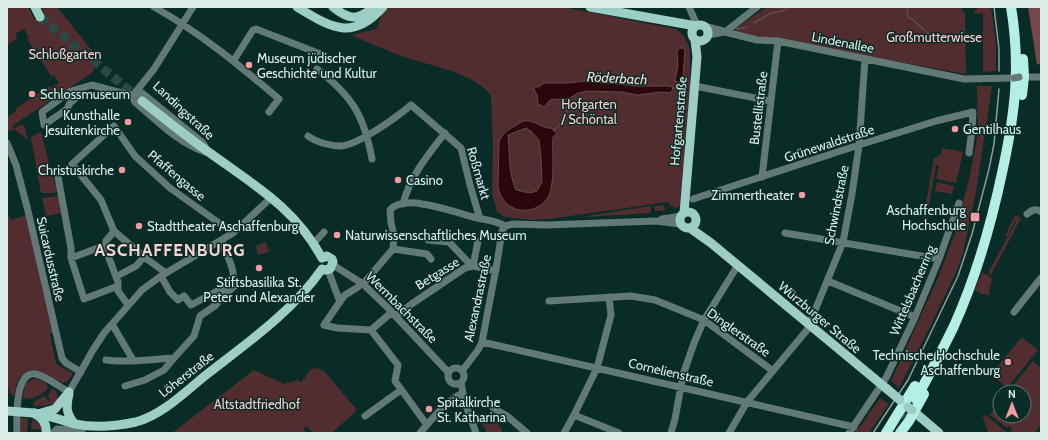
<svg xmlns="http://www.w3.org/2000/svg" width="1048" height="440" font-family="Cabin,sans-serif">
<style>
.green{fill:#512d2f}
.forest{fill:#75484b}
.water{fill:#2c060c;stroke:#604b4e;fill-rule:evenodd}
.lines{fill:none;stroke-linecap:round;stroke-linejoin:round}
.stream{stroke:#604b4e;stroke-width:1.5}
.major-tunnel{stroke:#294944;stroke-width:9;stroke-dasharray:9 4.5;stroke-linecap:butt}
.highway-tunnel{stroke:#294944;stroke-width:10;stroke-dasharray:10 5;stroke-linecap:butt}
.minor{stroke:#627975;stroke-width:7}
.major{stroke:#9ccec5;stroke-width:9}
.highway{stroke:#b3efe4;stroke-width:10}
.rail{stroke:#869f9b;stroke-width:1.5}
.minor-bridge{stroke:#627975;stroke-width:7}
.major-bridge{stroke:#9ccec5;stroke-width:9}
.poi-dot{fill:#f49aa0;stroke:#0a2c27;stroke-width:1.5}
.labels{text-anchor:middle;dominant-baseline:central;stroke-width:3;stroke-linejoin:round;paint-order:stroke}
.park-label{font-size:13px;fill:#fccbcd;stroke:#0a2c27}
.street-label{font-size:13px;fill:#dbede9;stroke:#0a2c27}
.poi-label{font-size:13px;fill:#dbede9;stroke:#0a2c27;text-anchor:start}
.water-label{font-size:14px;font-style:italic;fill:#f8d7d8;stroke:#0a2c27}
.district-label{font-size:17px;font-weight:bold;letter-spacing:1px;fill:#f6d3d4;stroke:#0a2c27}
</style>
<rect width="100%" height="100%" fill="#0a2c27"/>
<path class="green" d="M7,7h21l7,13 9,-7 -3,-6h16l41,51 -5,14 -81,54 2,3 5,-4h5l4,15 -14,-11 -7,3v-15l9,-6 -1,-2 34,-23 2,2 8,-5 -5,-8 -3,1 -24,-37 2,-1 -5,-9 -9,5 2,5 -10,6z
M389,7h174l113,22 8,7 6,13v37l-10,118 -2,4 -6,-1 -4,-5 -119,17 -19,1 -25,-3 -8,-5 -5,-19 1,-48 -2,-49c-16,-23 -60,-30 -86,-39 -18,-6 -36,-14 -54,-22l25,-6 6,-14z
M767,7h193l5,7 1,60 -229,-41 -2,-3 1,-2z
M978,7h13l5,37v27l-13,1v-59l-10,1z
M977,86h15l-16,106 -13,61 -7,19 -26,55 -31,61 -8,-7 47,-103 18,-47 13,-52 9,-45z
M41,132l14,53 2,1 1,5 -4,2h-13l-10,-56z
M942,148l21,4 -7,31 -20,-4 3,-13 -3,-1 -10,56h-3l11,-63h3l1,-3 3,1z
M937,182l17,4 -2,8 -17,-3z
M59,196l3,17 -16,3 -4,-18z
M664,205l1,5 -1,1h-9l-1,-5z
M651,206v5l-1,2 -64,4v-1z
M7,212l4,8 16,-5 27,118 -4,1 6,30 17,9 -5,8 -4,2c-13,-4 -28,-21 -41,-9 -7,5 -7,13 -8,21l-3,1 -1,-3h-2l1,-3 -3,-4z
M1015,215l6,3 -30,57 -3,-2 28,-51 -1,-1 -8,16 -2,-1z
M266,242l3,10 -11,3 -2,-9z
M982,272l10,6 -3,17 -7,-1 -7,-4z
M1022,337l16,13 -31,38 -16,-14z
M1033,361l8,7v57l-7,8h-22l-1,-1 1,-3 -3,-3 -2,2 -17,-13 10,-13v14h24v-24h-16z
M316,368l8,3 33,39 -25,23h-19l-6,-7 -4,3 4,4h-135l82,-63 30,14 14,-4 3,3 10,-14z
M33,379h5l8,4 2,5c-6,8 -16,11 -25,11l2,-15z
M53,388c15,17 -8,18 -19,18v-4l10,-6 7,7 -3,-8z
M880,398l9,6 -20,29h-15l8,-9z
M984,415l3,1 21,17h-20l-5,-16z
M21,418h7l-1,15h-6z
M32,419l9,6v5l-10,-1z
M486,419l3,6 8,-4 6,12h-16l-6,-12z"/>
<path class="forest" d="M1028,7h13v56l-4,2z"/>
<path class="water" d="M679,48h4l2,2 -2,27 -2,5 -3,1 -3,-3 3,-14 -1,-15z
M585,81l51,5h34l3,2 -2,5 -10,-1 -23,3 -17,-3 -33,-1 -10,2 -8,5 -7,2 -5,-1 -8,1 -6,7 -6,-3 -1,-9 -3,-6 1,-2h4l5,-4h24z
M523,121c13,-2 17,8 28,7l6,6 -4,3c-1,18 2,38 -3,56 -1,4 -6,9 -9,12 -18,12 -39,3 -43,-18l1,-45c3,-11 15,-15 24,-21zM526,128l6,4 7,8 2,17 1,25 -5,9 -7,2 -14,-3c-8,-18 -6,-36 -8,-55z"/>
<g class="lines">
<path class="stream" d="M908,7l-1,4 1,6 4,2 27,24
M754,23l17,-10 12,-2 6,-4
M736,29l12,-2
M673,88l3,-1 2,-5
M554,130l12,-11 1,-10 -4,-9"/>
<path class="major-tunnel" d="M40,17l100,82"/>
<path class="highway-tunnel" d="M903,419l13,-20"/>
<path class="minor" d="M154,7c45,25 85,58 125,92l-10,13
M193,7l-39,62 -20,25 -1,4 2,4c21,18 43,41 70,50
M689,7l8,18
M704,26l19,5
M725,32l32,-25
M708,35l17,-3 32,8 21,1 186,38 50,-1
M234,60l19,-30 3,-1 67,26
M317,69c35,27 47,46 55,90
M1019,77h22
M695,86l75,15
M80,89l-2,7 -8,7 -3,6 -23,16 -2,-13 29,-21 21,-6 37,10 9,-1
M142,93l60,49 3,4
M308,136c8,6 22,10 33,10 17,-1 56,-29 70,-41l50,43 9,37 10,34
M7,143l9,22 12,46 34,147 4,5 15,9
M58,177l13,71v10l13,41 34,-13
M762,177l16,-136
M693,199l166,-54 77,-24 37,-9 -1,17 -3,24
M403,204c7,-28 25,-49 42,-71
M1027,214c5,-4 9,-6 14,-2
M662,219l19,-3
M505,226l8,-2 33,1 110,-4 24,3
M114,231l-8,10 1,12 11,29v9l10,14
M785,233l154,26
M222,240c2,14 13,25 11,40
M428,240l21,2 20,21 4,3 23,5
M314,243l10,-11
M393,249l34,5 4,5
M71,258l35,-13
M333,265l30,19 24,23 61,65
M473,266l5,-25
M328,270l12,32
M166,273l-22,-16 -30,-26 -13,-31 -29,-36 42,-38 21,30 35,32 63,45
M121,274l15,-8 8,-9
M161,276l9,16 8,8 6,-4 7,9 30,-16 12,-9
M828,281l87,36
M363,284l30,-35 1,-14 -3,-12 -1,-13c6,-8 23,-8 32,-6 17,2 35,9 51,13 11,3 22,3 32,9
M358,287l-13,8 -4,5 -17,25 13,3 34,2 21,-18
M549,301l82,-5 24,4 49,20 69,51
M1014,312l27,-34
M396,316l17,-13 52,-35 8,-2
M112,324l21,36
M371,330l27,35 -3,16 32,44
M482,342l372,85
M106,360c22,3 46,-1 68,-2l20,-22 6,-20 16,-11 6,-8 16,-14 -2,-3h-3
M448 376a8 8 0 1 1 16 0a8 8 0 1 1-16 0Z
M462,371l16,-21 4,-8 15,-79 5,-32 3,-5
M461,383l4,20 11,30
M125,386l20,-6 19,-10 10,-12
M493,408l14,8 20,17
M574,415l45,18
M365,416l36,-26
M17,433c0,-13 -3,-63 19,-59 12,3 23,13 33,18l24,-42 11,-17 38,-43 19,-14 72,-43 39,-36
M53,433l4,-4 17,1 8,2v1
M420,433c9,-11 30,-35 43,-40
M564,433l10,-18 23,-47 14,-53 -2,-18
M671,433l4,-14 8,-44 11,-32 10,-23 34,-55
M729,433l18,-31 60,-72 36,-88 9,-48 7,-49 6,-86
M849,433l37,-55 29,-61 24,-58 20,-56"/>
<path class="major" d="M35,7l5,10
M297,7c33,20 55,35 86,0
M333,7c16,13 25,14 41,0
M590,7l106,19
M692 33a8 8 0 1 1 16 0a8 8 0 1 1-16 0Z
M142,101c23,18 45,36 68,52 44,32 85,55 112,105
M680 220a8 8 0 1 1 16 0a8 8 0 1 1-16 0Z
M684,213l13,-156 -2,-17
M690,228l21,15 176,146
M322,258l5,-2 5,3 1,3 -3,7 -5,1 -3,-1
M69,394c-3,12 -3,21 6,30
M912,410l27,23
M34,413c14,2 27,7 41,11 19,4 42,2 61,-2 26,-7 49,-30 70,-47 41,-32 86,-63 116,-106
M41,413l14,-4 14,-17
M35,414c8,4 12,10 11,19"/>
<path class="highway" d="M1022,95l2,-18 -1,-18
M916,399c13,-24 26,-48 38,-73 22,-49 37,-101 48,-153 13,-59 19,-106 9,-166
M886,433l29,-47
M900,433l9,-12 15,-27"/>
<path class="rail" d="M994,7l5,42v22
M873,433l35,-53 50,-104 14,-42 17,-65 5,-25 5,-55"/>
<path class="minor-bridge" d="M1014,78l5,-1"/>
<path class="major-bridge" d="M887,389l13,11
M908,407l4,3
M7,411l27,2"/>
</g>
<g class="poi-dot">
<circle cx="249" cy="65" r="4"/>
<circle cx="32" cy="94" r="4"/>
<circle cx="128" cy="122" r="4"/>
<circle cx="955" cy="129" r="4"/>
<circle cx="122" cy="170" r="4"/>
<circle cx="398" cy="180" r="4"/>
<circle cx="802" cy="195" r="4"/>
<rect x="970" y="212" width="10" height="10" rx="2"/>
<circle cx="139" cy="226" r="4"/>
<circle cx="337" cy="235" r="4"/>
<circle cx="259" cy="268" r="4"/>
<circle cx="1008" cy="362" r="4"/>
<circle cx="429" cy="409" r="4"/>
</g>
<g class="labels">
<g class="park-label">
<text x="934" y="37">Großmutterwiese</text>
<text x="65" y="54">Schloßgarten</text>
<text x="589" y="104">Hofgarten<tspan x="589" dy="15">/ Schöntal</tspan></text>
<text x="257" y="404">Altstadtfriedhof</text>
</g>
<g class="street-label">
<text transform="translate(843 42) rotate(11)">Lindenallee</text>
<text transform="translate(758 108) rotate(-83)">Bustellistraße</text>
<text transform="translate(184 110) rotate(43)">Landingstraße</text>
<text transform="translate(678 121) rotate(-85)">Hofgartenstraße</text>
<text transform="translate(829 143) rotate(-18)">Grünewaldstraße</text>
<text transform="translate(479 173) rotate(74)">Roßmarkt</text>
<text transform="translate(177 175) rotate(40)">Pfaffengasse</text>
<text transform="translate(836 205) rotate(-79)">Schwindstraße</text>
<text transform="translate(51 259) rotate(77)">Suicardusstraße</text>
<text transform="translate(437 273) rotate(-32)">Betgasse</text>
<text transform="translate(912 290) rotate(-67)">Wittelsbacherring</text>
<text transform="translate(477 298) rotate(-78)">Alexandrastraße</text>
<text transform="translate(402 307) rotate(45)">Wermbachstraße</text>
<text transform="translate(820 317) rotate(40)">Würzburger Straße</text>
<text transform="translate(739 332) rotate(35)">Dinglerstraße</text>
<text transform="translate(671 372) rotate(13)">Cornelienstraße</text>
<text transform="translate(186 374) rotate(-38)">Löherstraße</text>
</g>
<g class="poi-label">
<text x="257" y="58">Museum jüdischer<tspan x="257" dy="15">Geschichte und Kultur</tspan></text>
<text x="40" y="94">Schlossmuseum</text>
<text x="120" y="115" text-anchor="end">Kunsthalle<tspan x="120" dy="15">Jesuitenkirche</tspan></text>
<text x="963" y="129">Gentilhaus</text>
<text x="114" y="170" text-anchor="end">Christuskirche</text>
<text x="406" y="180">Casino</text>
<text x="794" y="195" text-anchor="end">Zimmertheater</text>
<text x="966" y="210" text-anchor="end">Aschaffenburg<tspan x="966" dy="15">Hochschule</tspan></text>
<text x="147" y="226">Stadttheater Aschaffenburg</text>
<text x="345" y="235">Naturwissenschaftliches Museum</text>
<text x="259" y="282" text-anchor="middle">Stiftsbasilika St.<tspan x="259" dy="15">Peter und Alexander</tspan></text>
<text x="1000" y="355" text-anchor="end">Technische Hochschule<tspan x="1000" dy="15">Aschaffenburg</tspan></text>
<text x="437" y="402">Spitalkirche<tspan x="437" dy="15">St. Katharina</tspan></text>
</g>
<g class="water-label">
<text transform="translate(617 78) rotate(3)">Röderbach</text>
</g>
<g class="district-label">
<text x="170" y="250">ASCHAFFENBURG</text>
</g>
</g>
<rect width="1048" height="440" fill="none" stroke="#dbede9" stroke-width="16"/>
<g transform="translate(1012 404)"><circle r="19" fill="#0a2c27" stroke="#5e7975"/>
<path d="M0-3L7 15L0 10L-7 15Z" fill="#f49aa0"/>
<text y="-6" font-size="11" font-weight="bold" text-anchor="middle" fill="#dbede9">N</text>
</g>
</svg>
